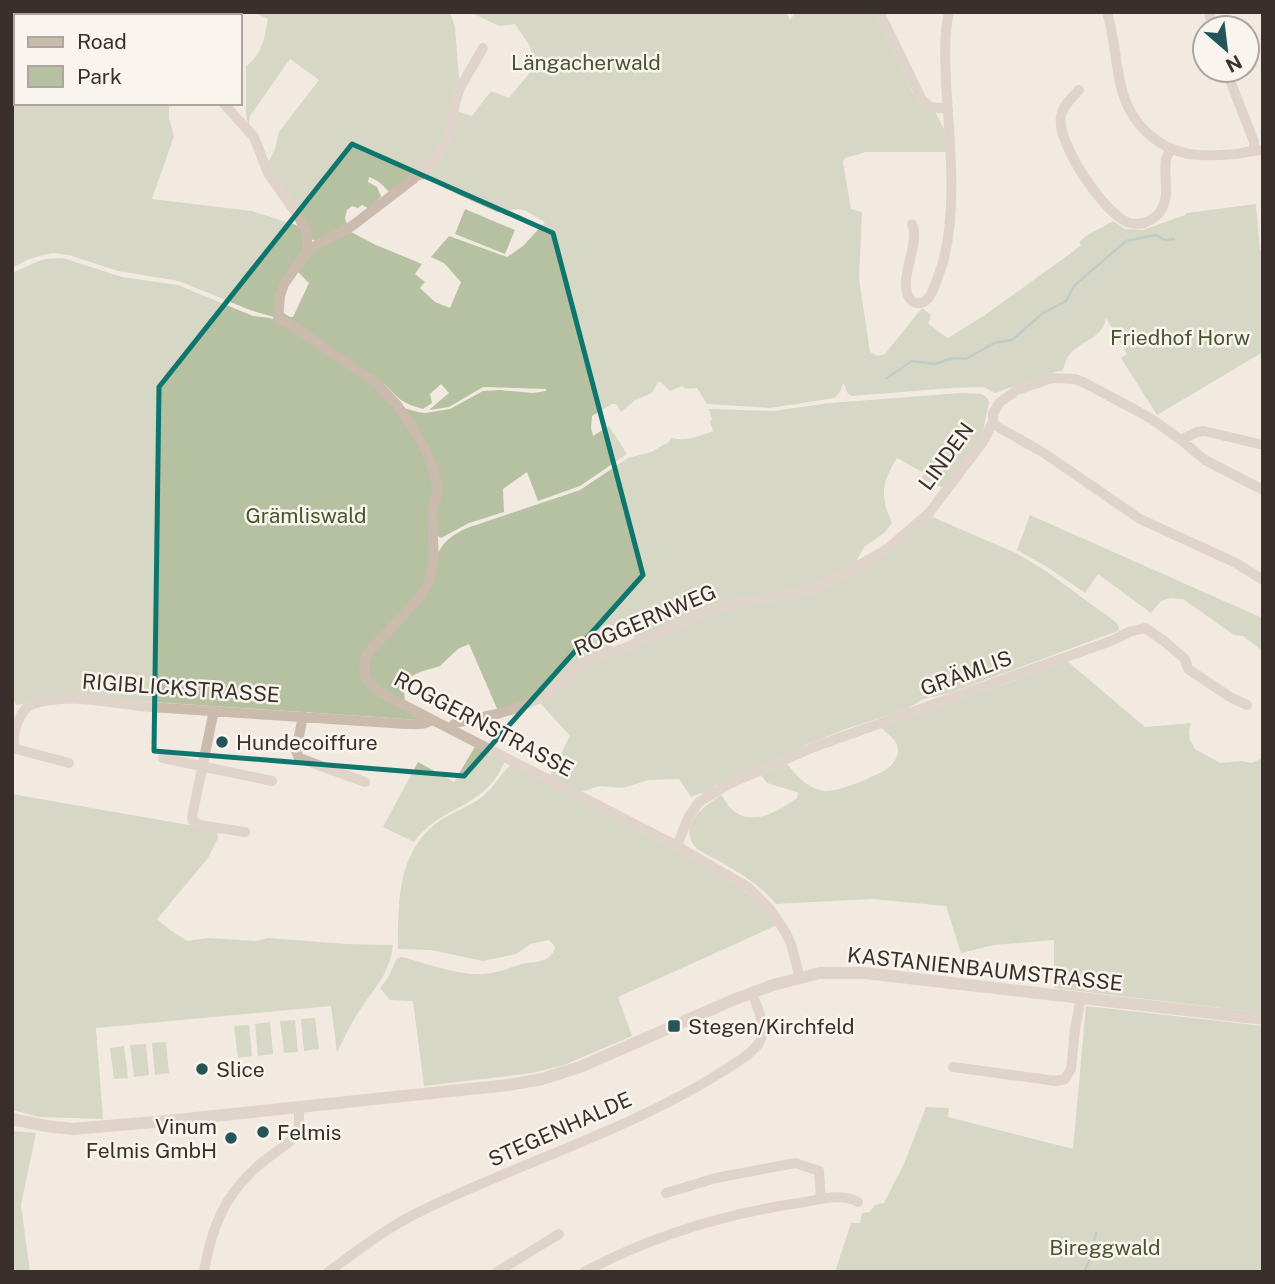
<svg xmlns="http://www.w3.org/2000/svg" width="1275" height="1284" font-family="'Public Sans',sans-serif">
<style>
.green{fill:#b6c1a2}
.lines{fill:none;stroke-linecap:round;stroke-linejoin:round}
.stream{stroke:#81acae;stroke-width:2.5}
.minor{stroke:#cabbad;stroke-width:10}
.tertiary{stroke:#cabbad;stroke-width:12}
.marked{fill:none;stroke:#0f766e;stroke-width:5;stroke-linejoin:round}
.poi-dot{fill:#235559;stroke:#faf4ee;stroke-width:2.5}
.labels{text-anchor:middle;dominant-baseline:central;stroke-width:5;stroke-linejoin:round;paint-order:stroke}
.park-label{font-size:21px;fill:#485630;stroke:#faf4ee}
.street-label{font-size:21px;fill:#39302b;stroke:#faf4ee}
.poi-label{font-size:21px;fill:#39302b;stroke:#faf4ee;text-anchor:start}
</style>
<rect width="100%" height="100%" fill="#f2eae1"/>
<path class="green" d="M12,12h6l7,4h-9v87h170l-11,1 -6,3v12l5,17 -22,63 100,12 50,16 4,18 -19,30 -10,43 -27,-8 -71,-29 -61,-10 -49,-16 -16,-2 -10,2 -16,5 -15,8z
M27,12h190v4h-181z
M253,12h197l5,15 4,51 4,3 -13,45 -16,31 -45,35c-6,-7 -11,-12 -20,-15l-1,5 9,5 4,9 -1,2 -12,10 -6,-3 -4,3 -6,-2 -5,4 -2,8 2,7 -31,16 -5,-2 -44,-74 8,-16 4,-17 40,-52 -29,-21 -40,57 -2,10 -2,-12v-48c17,-13 18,-27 22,-47z
M470,12h316l4,8 6,-8h80l37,82 19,12 12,23 3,23h-81l-21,6 -2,4 8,47 11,3 -3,67 11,73 8,4 7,-2 37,-46 9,7 -3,9 20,14 37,-23 86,-62 10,-8 -2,-3 7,-6 27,-15 12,8 18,1 42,-15 2,-2 69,-9 4,47h3v101l-106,63 -36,-57 6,-4 -21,-36c-3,20 -24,22 -36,36 -4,4 -5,10 -7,16l-18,5 -50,18 -11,-6 -33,1 -99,8 -4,-2 -4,-10 -1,-1 -3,9 -6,6 -64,10 -63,-4 -10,-16 -11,1 -4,-3 -12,5 -9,-9h-3l-6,11 -17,7 -14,12 -5,-8h-4l-20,12 -1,12 2,8 16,-10 18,28 -47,32 -42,15 -11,-29 -24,17 1,23 -35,11 -28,15 -5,-3 -3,28 -7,22 -54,59 -11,34 61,40 -2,2 -356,-24 -48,9 -4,-11v-421l24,-11 10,-3 17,-1 59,19 56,8 75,31 17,2 16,6 91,62 16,19 25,7 7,1 25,-4 33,-18 17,-1 33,3 13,-2v-2l-63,-2 -34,20 -20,3 20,-17 -8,-9 -11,10 2,9 -9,6c-24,-7 -22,-9 -39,-25l-98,-63 -6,-10 10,6h3l16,-34 -13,-13 17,-19 36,-20 27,14 46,19 -7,10 10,8 -5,6 15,14 15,6 11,-26 -17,-19 -13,-6 18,-21 58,21 16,-11 22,-24 -19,-11 -8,-2 -21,3 -38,-17 -31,-16 -12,1 25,-25 15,-44 16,5 19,-25 18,7 26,-32 -5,-20 -15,-22 -16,2z
M465,209l50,21 -10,24 -50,-20z
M961,393l21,1 6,5 1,3 -7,35 -38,49 -3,1 -19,-8 2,-6 -27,-15c-16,26 -17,38 -5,65l-7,9 -21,15 -9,16 -38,23 -78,15 -103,40 -6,-14 -23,8 6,14 -63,41 -52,21 -29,-67 -11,5 -18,17 -20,6 -17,9 2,21 -35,-22 -3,-19 42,-48 28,-56c4,-15 17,-23 30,-29l113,-38 48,-32 23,-6 18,-10 3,-4c14,4 28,-2 41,-7l-3,-10 2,-1 -3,-11 64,2 57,-8z
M1030,515l230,102 3,4v30l-20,-15 -9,-1 -51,-36 -13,-1 -9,3 -10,12 -53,-39 -13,19 -36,-25 -32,-18z
M930,516l86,37 30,18 71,52 2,5 -1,3 -168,62 -27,6 -16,10 -61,20 -43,17 -4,4 -76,35h-6l-6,4 1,3 -5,3 -6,-2 -10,4 -12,-18 -31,1 -25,8 -24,-2 -18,6 -32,-15 21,-41 -29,-32 4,-5 37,-32 132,-57 97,-19z
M1067,661l78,66 46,-4 -2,8 1,9 5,9 25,14 22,-2 10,2 11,-5v255l-209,-25v-48l-60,5 -33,8 -15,-47 -74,-7 -96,5c-21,-25 -51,-39 -79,-55 -21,-23 6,-42 24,-54 5,5 7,13 14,17 20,14 45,-2 62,-14l1,-4 -1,-2 -30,-9 -6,-8 26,-11c10,12 22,26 39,27 13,1 50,-15 61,-22 6,-4 11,-12 11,-18 0,-14 -13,-16 -18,-26l135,-44 20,-10z
M476,745l29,16c-4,8 -8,17 -15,24 -22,24 -57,29 -76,57l-31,-15 35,-65 36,20z
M511,765l170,88 60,35 23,20 13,17 -159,72 14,39 -68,29 -32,8 -108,13 -11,-85 -23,-1 -10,-12 9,-12 8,-18 5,-1c24,6 57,19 82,17 13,-1 25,-6 38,-10 14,-3 26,0 33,-15l-1,-4 -5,-5 -19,4 -14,10 -33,7 -52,-11 -33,-1c0,-45 -1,-94 37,-125 14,-11 33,-16 47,-27 12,-9 18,-23 29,-32z
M12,794l205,36 1,8 -10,20 -51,61 13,11 17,11 21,-3 48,3 12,-3 79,6 46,1c-5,33 -18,41 -35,68 -8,12 -14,26 -21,39l-6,-46 -235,22 7,91 -64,-2 -27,-7z
M1086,1006l177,20v246h-428l16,-49h9l2,-10 8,-1 5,-7 9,-2 20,-39 22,-57 23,1 -1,9 125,32z
M315,1018l4,31 -15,2 -3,-32z
M295,1020l3,32 -14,1 -4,-32z
M270,1022l3,32 -15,2 -3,-32z
M249,1025l3,31 -14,2 -4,-32z
M166,1042l3,31 -14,2 -3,-32z
M146,1044l3,31 -15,2 -4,-32z
M124,1046l4,32 -14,1 -4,-31z
M12,1131l24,2 -15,72 9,67h-18z"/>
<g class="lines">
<path class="stream" d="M887,378l25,-17 23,3 18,-6 13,1 28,-16 18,-3 31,-27 23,-12 8,-15 52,-45 29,-6 10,5 9,-1
M1084,1272l7,-15 5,-24"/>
<path class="minor" d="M879,12l43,88 8,7 18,2
M1107,12c15,50 3,97 52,130 12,8 25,12 40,13 12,1 25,0 37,-1 9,-1 17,-4 27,-4
M1209,12l3,16
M218,16l1,-4
M1226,70l28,72v8
M1079,90c-7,7 -16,16 -18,26 -5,26 42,96 66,106 11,5 25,0 33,-10 11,-16 3,-35 6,-53 1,-3 3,-6 4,-10
M223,103l31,34 14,36 29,41 9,17 2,19 -24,34 -4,12 -2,24 12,4 87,60 20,21 17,25 11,19 7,17 6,25 -6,21 2,50 -6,22 -9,14 -52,56c-11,29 10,36 31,48l279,144 71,41 21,21 17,25 5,11 9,34
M912,224c10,20 -18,60 0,77 6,5 14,1 18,-5 6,-10 9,-23 13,-34 15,-55 6,-124 3,-181 -1,-23 -2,-46 3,-69
M308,250l44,-24 60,-46 28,-26 10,-18 5,-33 5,-15 23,-40
M993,422l3,4 48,27 96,66 96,44 27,17
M1181,440l16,-8 7,-1 59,14
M214,710l-22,107 1,4 6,4 46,7
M303,716l-7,35 3,7 66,24
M451,728l4,-5 42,-9 20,-6 26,-11 45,-36 34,-12 87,-38 18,-6 85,-15 51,-27 24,-14 42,-36 54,-71 10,-20v-9l7,-11 17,-12 35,-12 23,1 8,3 49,26 21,12 28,20 24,20 58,30
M163,758l109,23
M69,763l-53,-14c-7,-11 4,-41 17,-45 38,-12 79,0 117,3 85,6 171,11 256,17 8,0 20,2 25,-5
M677,846l11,-28 11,-16 32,-19 83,-36 297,-106 18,-9 16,-4 19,13 21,18 3,10 42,28 17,8
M953,1067l103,14 9,-2 6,-10 4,-40 6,-31
M666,1193l50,-15 79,-15 24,8 2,28
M204,1272c7,-43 20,-77 54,-106 12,-11 27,-19 39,-31l2,-8v-20
M328,1272c29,-21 57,-43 89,-59 97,-48 202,-79 295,-135 15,-10 36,-20 47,-35 9,-13 -2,-37 -7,-50
M497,1272l62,-38
M584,1272c70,-37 143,-59 221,-70 16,-3 37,-9 53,0"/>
<path class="tertiary" d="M12,1119l34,7 26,3 95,-8 341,-36 34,-6 38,-12 153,-67 40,-15 47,-12h45l398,46"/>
</g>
<path d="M0 0H1275V1284H0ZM352,144l201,89 90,342 -179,201 -310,-25 5,-364z" fill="#f2eae1" fill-opacity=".55" fill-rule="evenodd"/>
<path class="marked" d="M352,144l201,89 90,342 -179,201 -310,-25 5,-364z"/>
<g class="poi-dot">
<circle cx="222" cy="742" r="7"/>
<rect x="667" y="1019" width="14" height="14" rx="3.5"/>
<circle cx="202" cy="1069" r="7"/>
<circle cx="263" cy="1132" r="7"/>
<circle cx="231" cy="1138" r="7"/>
</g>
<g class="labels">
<g class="park-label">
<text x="586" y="62">Längacherwald</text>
<text x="1180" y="337">Friedhof Horw</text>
<text x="306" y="515">Grämliswald</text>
<text x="1105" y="1247">Bireggwald</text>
</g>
<g class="street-label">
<text transform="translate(946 456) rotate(-54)">LINDEN</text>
<text transform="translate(645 620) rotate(-23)">ROGGERNWEG</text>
<text transform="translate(966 673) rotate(-20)">GRÄMLIS</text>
<text transform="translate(181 688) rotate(4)">RIGIBLICKSTRASSE</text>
<text transform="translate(484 724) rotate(28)">ROGGERNSTRASSE</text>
<text transform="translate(985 969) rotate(6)">KASTANIENBAUMSTRASSE</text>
<text transform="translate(560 1129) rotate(-24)">STEGENHALDE</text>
</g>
<g class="poi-label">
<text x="236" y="742">Hundecoiffure</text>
<text x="688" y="1026">Stegen/Kirchfeld</text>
<text x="216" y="1069">Slice</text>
<text x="217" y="1126" text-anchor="end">Vinum<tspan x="217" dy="24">Felmis GmbH</tspan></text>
<text x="277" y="1132">Felmis</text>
</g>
</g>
<rect width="1275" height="1284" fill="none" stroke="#39302b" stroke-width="28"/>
<rect x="14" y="14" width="228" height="91" fill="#faf4ee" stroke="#ada6a0" stroke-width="2"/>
<rect x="28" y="37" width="35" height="10" fill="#cabbad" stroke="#ada6a0" stroke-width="2"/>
<text x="77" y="49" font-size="21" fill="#39302b">Road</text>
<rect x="28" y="66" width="35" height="21" fill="#b6c1a2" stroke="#ada6a0" stroke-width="2"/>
<text x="77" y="84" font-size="21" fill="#39302b">Park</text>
<g transform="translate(1226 49) rotate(152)"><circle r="33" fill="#faf4ee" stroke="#ada6a0" stroke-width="2"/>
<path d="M0-5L12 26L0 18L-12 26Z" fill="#235559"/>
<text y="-10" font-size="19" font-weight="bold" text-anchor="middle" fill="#39302b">N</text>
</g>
</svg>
